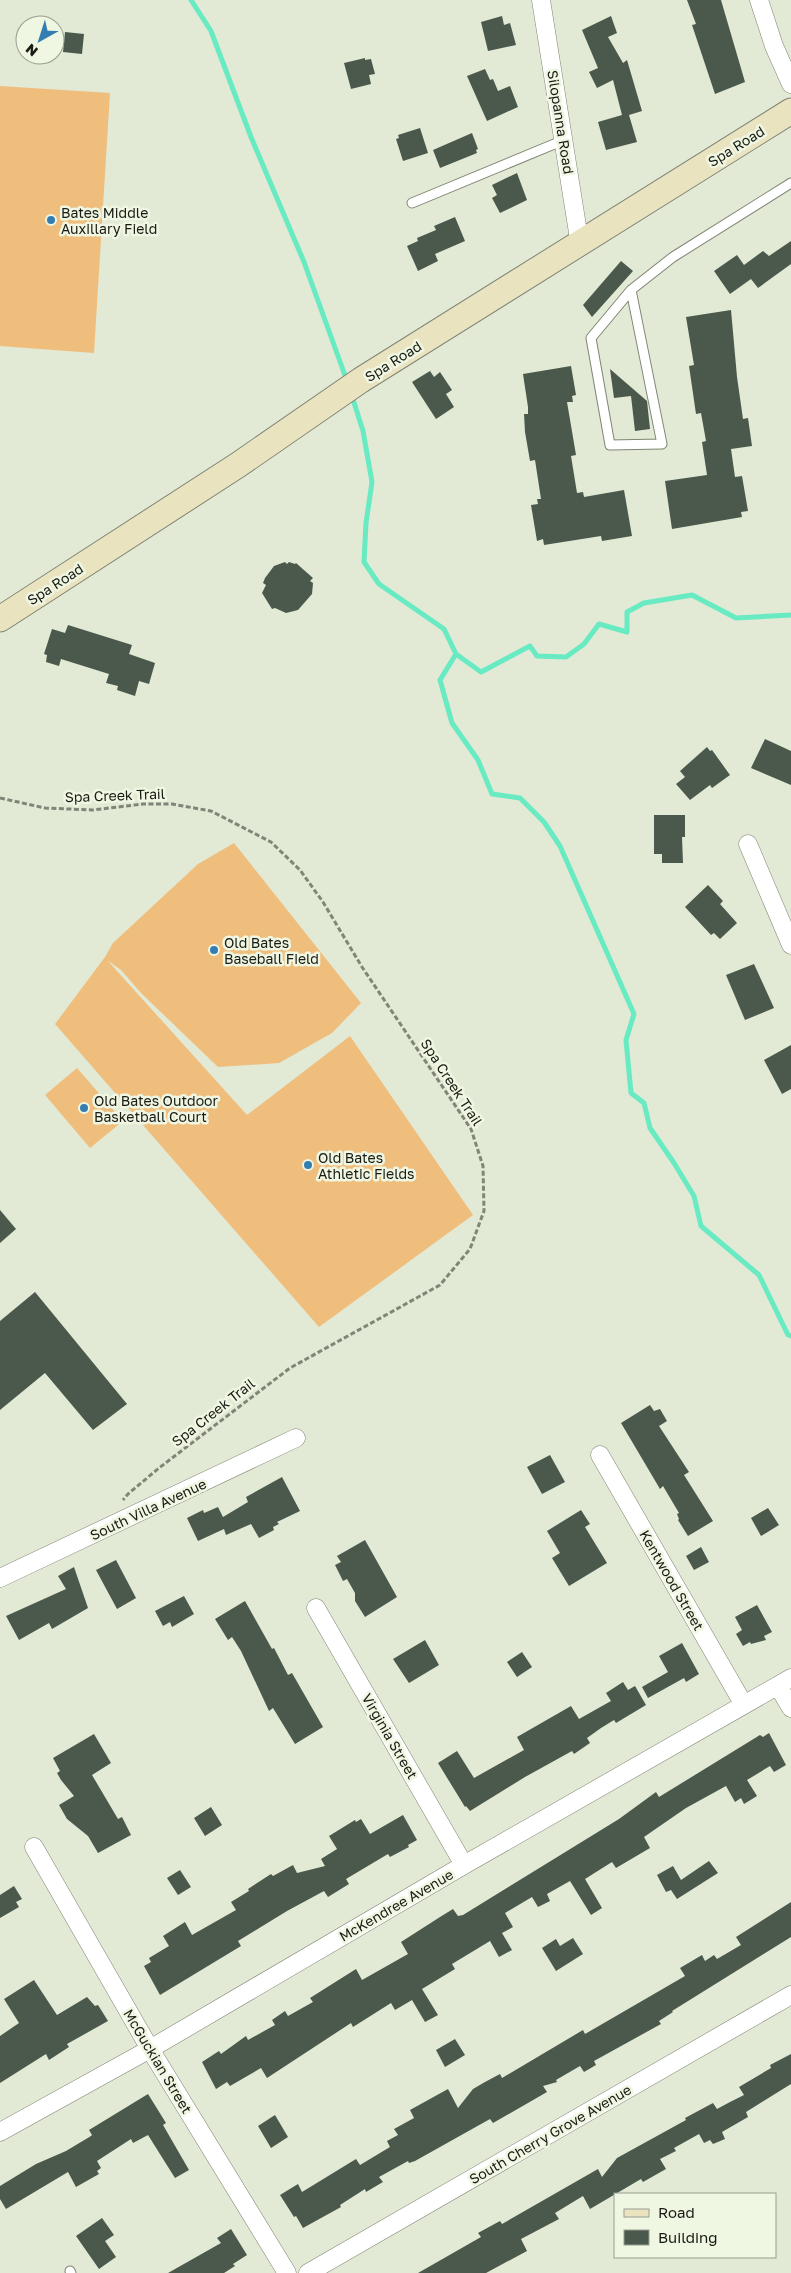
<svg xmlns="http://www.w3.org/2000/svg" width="791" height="2273" font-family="'Golos Text',sans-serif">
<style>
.grass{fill:#efbe7d}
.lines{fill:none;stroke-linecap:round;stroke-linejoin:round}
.stream{stroke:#68eac2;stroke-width:5}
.building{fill:#4b594c}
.service-casing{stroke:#7f8573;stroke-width:11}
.minor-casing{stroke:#7f8573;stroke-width:19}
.secondary-casing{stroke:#7f8573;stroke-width:27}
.path{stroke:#808577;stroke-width:3;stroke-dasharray:5 2.5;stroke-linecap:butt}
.service{stroke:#fff;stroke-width:9}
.minor{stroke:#fff;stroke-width:18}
.secondary{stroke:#eae3c0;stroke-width:25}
.poi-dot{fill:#347db1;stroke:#eff6e2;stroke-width:2}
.labels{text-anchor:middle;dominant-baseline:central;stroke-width:5;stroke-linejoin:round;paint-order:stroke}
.street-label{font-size:14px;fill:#191b14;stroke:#eff6e2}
.poi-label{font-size:14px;fill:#191b14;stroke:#eff6e2;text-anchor:start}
</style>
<rect width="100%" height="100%" fill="#e2e9d5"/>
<path class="grass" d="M0,86l110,7 -16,260 -94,-7z
M234,843l127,160 -29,30 -53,30 -61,4 -77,-74 -20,-23 -13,-9 139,154 103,-79 123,179 -154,112 -264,-303 50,-67 8,-14 85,-79z
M77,1068l46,53 -33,27 -45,-53z"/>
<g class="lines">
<path class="stream" d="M191,0l20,31 40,106 53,125 43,119
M352,396l11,35 9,51 -6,41 -2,39 15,22 65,45 12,25 -16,26 12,43 26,37 14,34 28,4 24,24 16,24 74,168 -8,26 5,53 13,10 6,25 24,35 20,33 7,30 58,49 29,60 3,1
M456,654l25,18 49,-26 7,10 29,1 18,-13 15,-20 28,8v-20l17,-9 48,-8 44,23 55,-3"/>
</g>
<path class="building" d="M687,0h34l24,82 -30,12 -23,-69 4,-1z
M502,16l2,9 6,-2 6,22 -28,6 -7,-29z
M611,16l6,17 -9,4 15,26 4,-3 15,51 -13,4 8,27 -31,8 -8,-28 24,-7 -9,-35 -16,8 -8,-16 9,-4 -16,-38z
M65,32l19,2 -2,20 -19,-2z
M365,58v2l6,-1 4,15 -6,1 2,9 -20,5 -7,-26z
M485,69l5,11 3,-1 5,12 12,-5 8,21 -31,14 -20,-45z
M420,128l8,25 -25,8 -7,-22 3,-1 -1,-3z
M472,133l6,16 -2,1 1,3 -37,15 -7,-18z
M517,173l10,27 -27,13 -8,-15 5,-3 -5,-10z
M455,217l10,24 -30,13 3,7 -20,10 -11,-25 11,-5 -1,-3 19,-8 -2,-4z
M791,241v23l-33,24 -7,-9 -21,15 -16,-23 23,-16 7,10 19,-14 6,5z
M621,261l12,10 -41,46 -9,-12z
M731,310l6,67 6,42 5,-1 4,28 -21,3 4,28 7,-1 6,35 -7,1 1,5 -70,12 -7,-48 42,-6 -5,-33 4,-1 -5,-28 -5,1 -7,-48 5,-1 -8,-48z
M571,366l5,29 -4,1 1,6h-6l9,53 -5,1 6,37 6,-1 1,5 40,-7 8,46 -30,5 -1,-5 -57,9 -1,-6 -6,2 -6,-36 7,-1 -1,-5h4l-6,-39 -5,1 -5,-29 -1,-18h4v-7l-5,-33z
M610,369l37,32 3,28 -15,2 -4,-35 -17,2z
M430,371l4,6 6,-5 12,18 -6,4 8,13 -18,12 -24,-37z
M285,562l2,2 2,-2 6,2 1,-1 17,15 -3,3 3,2 -1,11 -14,16 -12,3 -11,-5 -3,1 -10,-16 4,-8 -3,-2 2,-5 9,-12z
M68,625l64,20 -3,9 26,9 -6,21 -10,-3 -4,15 -18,-6 1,-4 -12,-3 3,-9 -48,-15 -2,7 -13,-4 1,-7 -3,-1 8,-25 13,4z
M765,739l26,12v34l-40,-17z
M707,747l3,4 2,-1 18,25 -18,13 -2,-3 -20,15 -14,-16 9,-7 -5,-6z
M654,815h31v22h-3l1,26h-21v-9h-8z
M708,885l15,16 -3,3 17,19 -17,16 -6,-6 -3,2 -26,-28z
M754,964l20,44 -29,12 -19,-45z
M791,1045v44l-9,5 -18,-34z
M0,1210l16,19 -16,14z
M35,1292l92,112 -34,26 -48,-57 -45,37v-89z
M650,1405l4,6 6,-2 7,12 -8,5 30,46 -5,3 29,46 -25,15 -10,-16 1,-1 -2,-5 2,-1 -16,-27 -3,3 -39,-66z
M550,1455l15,27 -23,12 -15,-27z
M282,1477l18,34 -23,11 2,2 -6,3 1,3 -15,8 -8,-14 -25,11 -2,-6 -26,12 -11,-23 16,-8 1,3 14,-6 5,10 25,-15 -2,-5z
M768,1508l11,17 -18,11 -10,-18z
M581,1510l9,14 -5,3 22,36 -38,23 -17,-28 8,-5 -13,-22z
M365,1540l32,57 -32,20 -10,-16v-8l-8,-14 -4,2 -8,-16 6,-3 -4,-6z
M701,1547l8,15 -15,8 -8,-14z
M116,1560l20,38 -19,11 -21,-39z
M74,1567l14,41 -36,21 -3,-6 -30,17 -13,-24 60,-27 -8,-13z
M184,1596l10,18 -22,13 -2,-5 -7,4 -8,-15z
M245,1601l27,48 2,-1 14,27 4,-2 31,54 -28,17 -22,-36 -4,3 -28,-60 -9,-14 -4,3 -13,-21z
M757,1605l15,27 -8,4 2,4 -15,4 -1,-2 -7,4 -7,-12 6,-4 -7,-13z
M425,1640l14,25 -30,18 -16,-24z
M682,1643l17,31 -13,8 -2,-4 -36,20 -6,-11 26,-15 -9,-16z
M522,1652l10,15 -15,10 -10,-15z
M623,1682l5,8 7,-4 11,19 -30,18 -2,-3 -13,8 -14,10 3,5 -16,11 -2,-3 -47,26 -55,34 -4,-5 -1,1 -27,-44 19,-12 17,27 50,-28 -7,-13 54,-31 8,13 32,-18 -5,-8z
M769,1733l17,32 -12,7 -4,-6 -23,14 10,16 -13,8 -3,-6 -6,4 -9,-16 -40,22 -42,29 6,11 -34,20 -4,-6 -27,17 17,29 -11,7 -21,-34 -23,13 3,7 -12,6 -6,-10 -27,16 8,14 -11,6 10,17 -13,7 -9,-16 -38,23 3,5 -33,20 16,26 -13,7 -13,-22 -17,10 -4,-7 -38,24 -2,-4 -84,55 -6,-10 -31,18 -3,-4 -11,7 -14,-27 17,-11 2,3 25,-18 2,4 27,-15 -3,-5 13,-9 3,5 25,-14 -3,-4 46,-29 6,11 46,-26 -7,-12 39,-25 13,-8 5,7 5,-1 156,-96 37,-27 3,5 101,-62 3,2z
M94,1734l17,29 -19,12 26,44 4,-2 9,18 -33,18 -10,-17 -21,-17 -8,-14 15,-9 -13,-16 -4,-7 3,-2 -7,-13z
M211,1807l11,18 -17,11 -11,-18z
M403,1815l14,25 -9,5 1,2 -19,10 -2,-3 -42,25 3,5 -21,13 -4,-6 -37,20 -49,30 3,5 -81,49 -16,-29 7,-4 -2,-4 20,-12 -6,-10 22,-14 7,13 44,-25 -5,-8 18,-11 -1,-2 23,-15 2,2 20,-11 4,8 28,-7 -4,-7 16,-10 -8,-13 26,-16 1,2 5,-3 9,15z
M709,1861l9,12 -41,26 -6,-9 -5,2 -9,-17 16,-9 8,14z
M180,1870l11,17 -13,8 -11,-17z
M14,1886l8,13 -6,3 3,5 -19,11v-23z
M791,1902v35l-119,74 1,1 -14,9 2,3 -67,37 2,4 -12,7 -4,-6 -24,14 1,2 -14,4 4,6 -54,31 -3,-4 -75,42 -6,2 -1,-2 -29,16 4,5 -17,10 -1,-3 -25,16 1,2 -38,21 -7,-12 -2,1 -14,-22 18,-11 4,8 54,-33 4,6 30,-18 -3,-6 11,-6 -4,-6 20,-11 -4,-8 38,-21 10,19 15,-19 12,-7 15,-8 2,4 81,-48 2,4 100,-58 -5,-8 22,-13 3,6 9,-6 3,4 24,-14 -5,-8z
M573,1938l10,16 -27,17 -14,-23 14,-9 4,7z
M34,1980l23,35 30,-18 8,9 3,-1 10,16 -41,23 2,3 -20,13 -3,-6 -46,29v-47l19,-13 -15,-24z
M455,2039l10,16 -20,12 -9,-17z
M791,2054v30l-45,28 2,5 -26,15 3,7 -12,5 -3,-4 -6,3 -5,-9 -25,14 2,3 -16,8 6,10 -23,13 -2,-3 -51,30 -7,-13 -28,17 4,6 -38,20 6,12 -41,22h-68l63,-36 -3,-4 22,-12 2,3 96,-55 4,8 15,-19 69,-38 -1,-2 28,-15 4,6 13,-7 14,-7 -5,-8 32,-19 -1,-3z
M148,2094l18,29 -3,2 26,45 -14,8 -27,-43 -15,8 -2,-4 -34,22 4,7 -4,3 2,3 -23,13 -8,-15 -62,37 -6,-10v-13l36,-22 30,-13 25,-15 1,-1 -3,-5z
M275,2115l13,22 -17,11 -13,-22z
M102,2218l12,17 -9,6 11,16 -17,12 -23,-33z
M231,2229l16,26 -14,9 2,2 -11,7h-56l53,-30 -4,-5z"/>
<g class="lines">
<defs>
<path id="service" d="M412,203l152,-63
M631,290l31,154 -52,1 -19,-107 40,-48 42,-33 118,-74
M70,2271l1,2"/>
<path id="minor" d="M541,0l39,245
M759,0l15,46 17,38
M748,844l43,101
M600,1455l144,250
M0,1578l296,-140
M316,1608l148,257
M778,1686l13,22
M34,1847l116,202 137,224
M0,2132l150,-83 314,-184 327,-187
M308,2273l483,-278"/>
<path id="secondary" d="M0,619l238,-154 123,-85 430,-269"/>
</defs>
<use href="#service" class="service-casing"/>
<use href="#minor" class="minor-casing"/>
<use href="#secondary" class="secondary-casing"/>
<path class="path" d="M0,798l45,10 48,2 50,-6h29l39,7 60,31 29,28 23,32 39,65 109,162 12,37 1,45 -14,38 -30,36 -150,83 -131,100 -31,26 -5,6"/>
<use href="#service" class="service"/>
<use href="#minor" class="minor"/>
<use href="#secondary" class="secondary"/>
</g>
<g class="poi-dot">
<circle cx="51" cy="220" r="5"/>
<circle cx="214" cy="950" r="5"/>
<circle cx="84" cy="1108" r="5"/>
<circle cx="308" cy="1165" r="5"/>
</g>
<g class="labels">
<g class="street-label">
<text transform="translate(561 122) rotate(81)">Silopanna Road</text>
<text transform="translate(736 146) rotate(-32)">Spa Road</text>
<text transform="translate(393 361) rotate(-32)">Spa Road</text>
<text transform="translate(55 584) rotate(-33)">Spa Road</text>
<text transform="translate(115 795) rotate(-2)">Spa Creek Trail</text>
<text transform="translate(452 1082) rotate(57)">Spa Creek Trail</text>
<text transform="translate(213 1412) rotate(-38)">Spa Creek Trail</text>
<text transform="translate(148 1509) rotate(-25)">South Villa Avenue</text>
<text transform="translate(672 1580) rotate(60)">Kentwood Street</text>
<text transform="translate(390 1736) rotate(60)">Virginia Street</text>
<text transform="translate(396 1905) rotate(-30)">McKendree Avenue</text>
<text transform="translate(158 2061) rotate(59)">McGuckian Street</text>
<text transform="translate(550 2134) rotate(-30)">South Cherry Grove Avenue</text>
</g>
<g class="poi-label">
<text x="61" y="212">Bates Middle<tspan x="61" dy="16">Auxillary Field</tspan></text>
<text x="224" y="942">Old Bates<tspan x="224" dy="16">Baseball Field</tspan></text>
<text x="94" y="1100">Old Bates Outdoor<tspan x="94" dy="16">Basketball Court</tspan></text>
<text x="318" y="1157">Old Bates<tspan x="318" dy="16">Athletic Fields</tspan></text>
</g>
</g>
<rect x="614" y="2193" width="162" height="65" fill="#eff6e2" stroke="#999e90"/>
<rect x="624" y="2209" width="25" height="8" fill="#eae3c0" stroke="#999e90"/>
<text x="658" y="2218" font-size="15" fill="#191b14">Road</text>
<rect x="624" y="2230" width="25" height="15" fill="#4b594c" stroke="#999e90"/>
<text x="658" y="2243" font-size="15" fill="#191b14">Building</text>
<g transform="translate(40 40) rotate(219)"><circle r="24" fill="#eff6e2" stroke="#999e90"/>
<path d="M0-4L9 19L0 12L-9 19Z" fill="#347db1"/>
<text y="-8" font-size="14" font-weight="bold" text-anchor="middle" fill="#191b14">N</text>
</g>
</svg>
